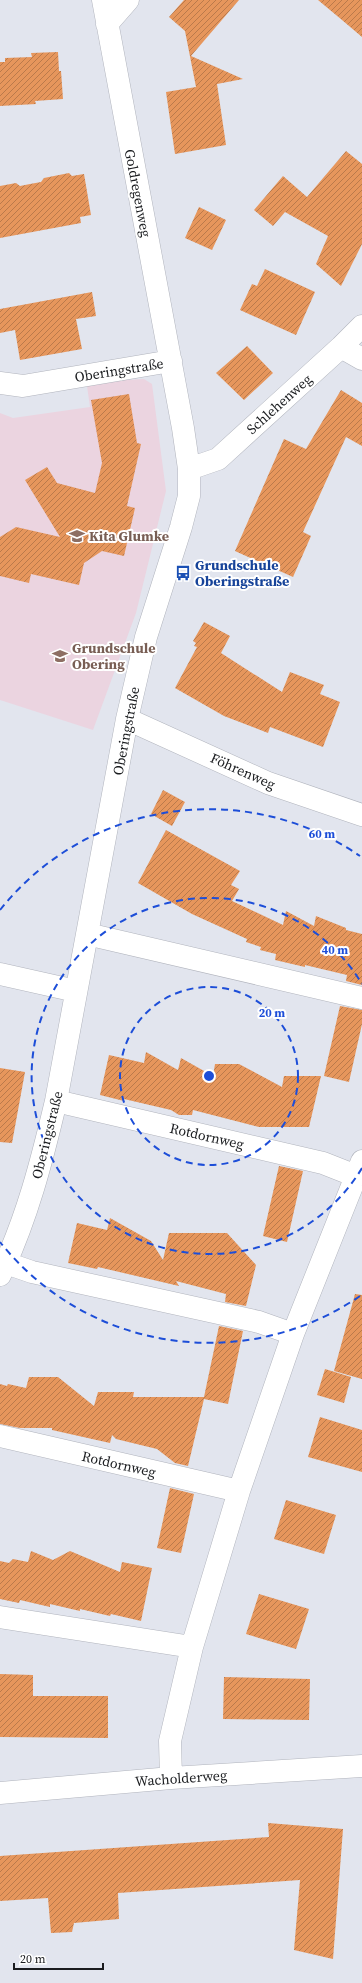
<svg xmlns="http://www.w3.org/2000/svg" width="362" height="1983" font-family="'Source Serif 4',serif">
<style>
.education{fill:#ebd4e0}
.building{fill:url(#building-hatch)}
.lines{fill:none;stroke-linecap:round;stroke-linejoin:round}
.minor-casing{stroke:#b1b4bd;stroke-width:23}
.minor{stroke:#fff;stroke-width:22}
.ring{fill:none;stroke:#1d4ed8;stroke-width:2;stroke-dasharray:7 5}
.labels{text-anchor:middle;dominant-baseline:central;stroke-width:4;stroke-linejoin:round;paint-order:stroke}
.street-label{font-size:14px;fill:#1a1c1f;stroke:#fff}
.education-label{font-size:14px;font-weight:bold;fill:#785e54;stroke:#fff;text-anchor:start}
.transit-label{font-size:14px;font-weight:bold;fill:#164399;stroke:#fff;text-anchor:start}
.centre{fill:#1d4ed8;stroke:#fff;stroke-width:2}
.ring-label{font-size:12px;text-anchor:middle;font-weight:bold;fill:#1d4ed8;stroke:#fff;stroke-width:4;stroke-linejoin:round;paint-order:stroke}
</style>
<defs>
<pattern id="building-hatch" width="6" height="6" patternUnits="userSpaceOnUse"><rect width="6" height="6" fill="#e6965c"/><path d="M-1 1l2-2M0 6l6-6M5 7l2-2" fill="none" stroke="#ba7a4b"/></pattern>
</defs>
<rect width="100%" height="100%" fill="#e2e5ee"/>
<path class="education" d="M144,379l8,5 14,107 -30,122 -43,117 -93,-30v-287l13,5 77,-11 -3,-21 38,-6z"/>
<path class="building" d="M184,0h55l-48,56 52,23 -26,5 9,61 -51,9 -9,-62 30,-5 -11,-56 -16,-14z
M318,0h44v37l-20,-17z
M58,52l1,19h2l2,28 -28,2 1,3 -36,2v-44h5v-4l27,-1 -1,-4z
M346,151l16,13v80l-21,42 -25,-22 12,-28 -43,-24 -12,14 -19,-16 29,-34 24,21z
M69,173l3,3 12,-2 7,41 -11,2 1,6 -81,15v-52l16,-3 4,3 10,-2 11,-2 3,-4z
M199,207l27,13 -14,30 -27,-12z
M265,269l50,23 -19,43 -56,-25 12,-26 5,2z
M92,292l4,24 -20,3 6,30 -62,11 -5,-30 -15,3v-24z
M247,346l26,27 -29,27 -28,-27z
M341,390l21,13v43l-16,-9 -43,95 8,4 -18,41 -58,-26 49,-112 22,10z
M129,394l8,49 4,1 -14,62 8,2 -11,48 -22,-5 -18,12 -5,22 -48,-11 -2,9 -29,-7v-39l16,-10 44,10 -35,-57 22,-13 10,16 38,10 7,-30 -11,-63z
M204,622l26,14 -9,17 61,39 8,-20 34,13 -4,9 20,8 -17,45 -53,-20 -2,6 -44,-17 -49,-28 22,-41 -3,-1 2,-3 -3,-2z
M163,790l22,12 -13,24 -21,-12z
M166,830l74,41 -9,14 8,4 -7,12 51,24 3,-14 28,15 2,-10 30,12v2l16,4v51l-16,-4 1,-6 -42,-10v2l-30,-7 1,-6 -16,-4 1,-3 -15,-5 1,-3 -55,-25 -54,-31z
M340,1006l22,4v14l-13,58 -25,-6z
M146,1052l32,18 3,-12 32,18 2,-12h24l43,23 2,-11h37l-12,51h-50l-66,-17 -1,5h-13l-8,-5 -47,-11v2l-24,-6 9,-40 35,8z
M0,1068l25,4 -13,71 -12,-1z
M279,1166l24,5 -16,71 -24,-6z
M110,1218l41,23 12,19 6,-27h58l29,32 -10,41 -21,-4 1,-8 -50,-13 3,5 -81,-19 -1,2 -29,-6 9,-40 30,7z
M355,1294l7,1v84l-28,-8z
M219,1326l24,5 -15,73 -24,-5 -16,67 -13,-3 -18,-14 -41,-10 -4,-4 -2,8 -58,-13v-2h-32l-20,-4v-40l7,2 1,-2 18,4 3,-11h29l36,29 4,-14h36l-1,5h71z
M325,1369l26,8 -7,26 -27,-8z
M320,1417l42,13v42l-54,-15z
M170,1488l24,6 -13,59 -24,-5z
M286,1500l50,15 -12,39 -50,-15z
M31,1551l22,9 17,-9 50,21 2,-10 30,6 -11,53 -30,-7 -1,2 -30,-7v2l-30,-7v3l-30,-7 -1,3 -19,-4v-38l9,2 4,-4 15,3z
M259,1594l50,15 -13,40 -50,-15z
M0,1674l33,1v21h75v42l-108,-1z
M224,1677l86,2 -1,41 -86,-1z
M268,1823l75,6 -10,130 -39,-9 6,-70 -182,13 1,26 -45,4 -2,9 -21,1 -3,-35 -48,3v-45l269,-19z"/>
<g class="lines">
<defs>
<path id="minor" d="M107,24l21,-24
M341,347l21,12
M0,383l23,3 148,-25
M189,469l29,-10 123,-112 21,-21
M127,719l141,64 94,32
M87,934l275,64
M0,974l76,17
M56,1101l267,62 33,13
M6,1263l26,9 227,50 34,12
M0,1275c27,-56 42,-115 56,-174l71,-382 19,-82 35,-110 8,-31v-27l-6,-41 -80,-428
M0,1436l239,55
M0,1617l192,30
M171,1778l-1,-37 22,-94 47,-156 54,-157 69,-173
M0,1793l171,-15 191,-12"/>
</defs>
<use href="#minor" class="minor-casing"/>
<use href="#minor" class="minor"/>
</g>
<g class="ring">
<circle cx="209" cy="1076" r="89"/>
<path d="M362 1168A178 178 0 1 1 362 984"/>
<path d="M360 1296A267 267 0 0 1 0 1242M0 910A267 267 0 0 1 360 856"/>
</g>
<defs>
<symbol id="school-bare" viewBox="-9 -9 18 18"><path d="M0-5L7-2L0 1L-7-2ZM-4 1L0 2.5L4 1V4Q0 6-4 4Z" fill="#8d6e63" stroke="#fff" stroke-width="2.5" paint-order="stroke"/></symbol>
<symbol id="bus-bare" viewBox="-9 -9 18 18"><path d="M-5-6H5V4H4V6H2V4H-2V6H-4V4H-5ZM-3.5-4V0h7V-4ZM-3.5 1.2v1.5H-2V1.2ZM2 1.2v1.5H3.5V1.2Z" fill="#1a4fb4" stroke="#fff" stroke-width="2.5" paint-order="stroke"/></symbol>
</defs>
<g fill-rule="evenodd">
<use href="#school-bare" x="66" y="525" width="22" height="22"/>
<use href="#bus-bare" x="172" y="562" width="22" height="22"/>
<use href="#school-bare" x="49" y="645" width="22" height="22"/>
</g>
<g class="labels">
<g class="street-label">
<text transform="translate(138 193) rotate(79)">Goldregenweg</text>
<text transform="translate(119 370) rotate(-9)">Oberingstraße</text>
<text transform="translate(279 404) rotate(-42)">Schlehenweg</text>
<text transform="translate(126 731) rotate(-79)">Oberingstraße</text>
<text transform="translate(243 771) rotate(24)">Föhrenweg</text>
<text transform="translate(47 1135) rotate(-76)">Oberingstraße</text>
<text transform="translate(207 1136) rotate(13)">Rotdornweg</text>
<text transform="translate(119 1464) rotate(13)">Rotdornweg</text>
<text transform="translate(181 1778) rotate(-4)">Wacholderweg</text>
</g>
<g class="education-label">
<text x="89" y="536">Kita Glumke</text>
<text x="72" y="648">Grundschule<tspan x="72" dy="16">Obering</tspan></text>
</g>
<g class="transit-label">
<text x="195" y="565">Grundschule<tspan x="195" dy="16">Oberingstraße</tspan></text>
</g>
</g>
<circle cx="209" cy="1076" r="6" class="centre"/>
<g class="ring-label">
<text x="322" y="838">60 m</text>
<text x="335" y="954">40 m</text>
<text x="272" y="1017">20 m</text>
</g>
<path d="M14 1963v6h89v-6" fill="none" stroke="#1a1c1f" stroke-width="2"/>
<text x="20" y="1963" font-size="12" fill="#1a1c1f" stroke="#ffffff" stroke-width="3" paint-order="stroke">20 m</text>
</svg>
